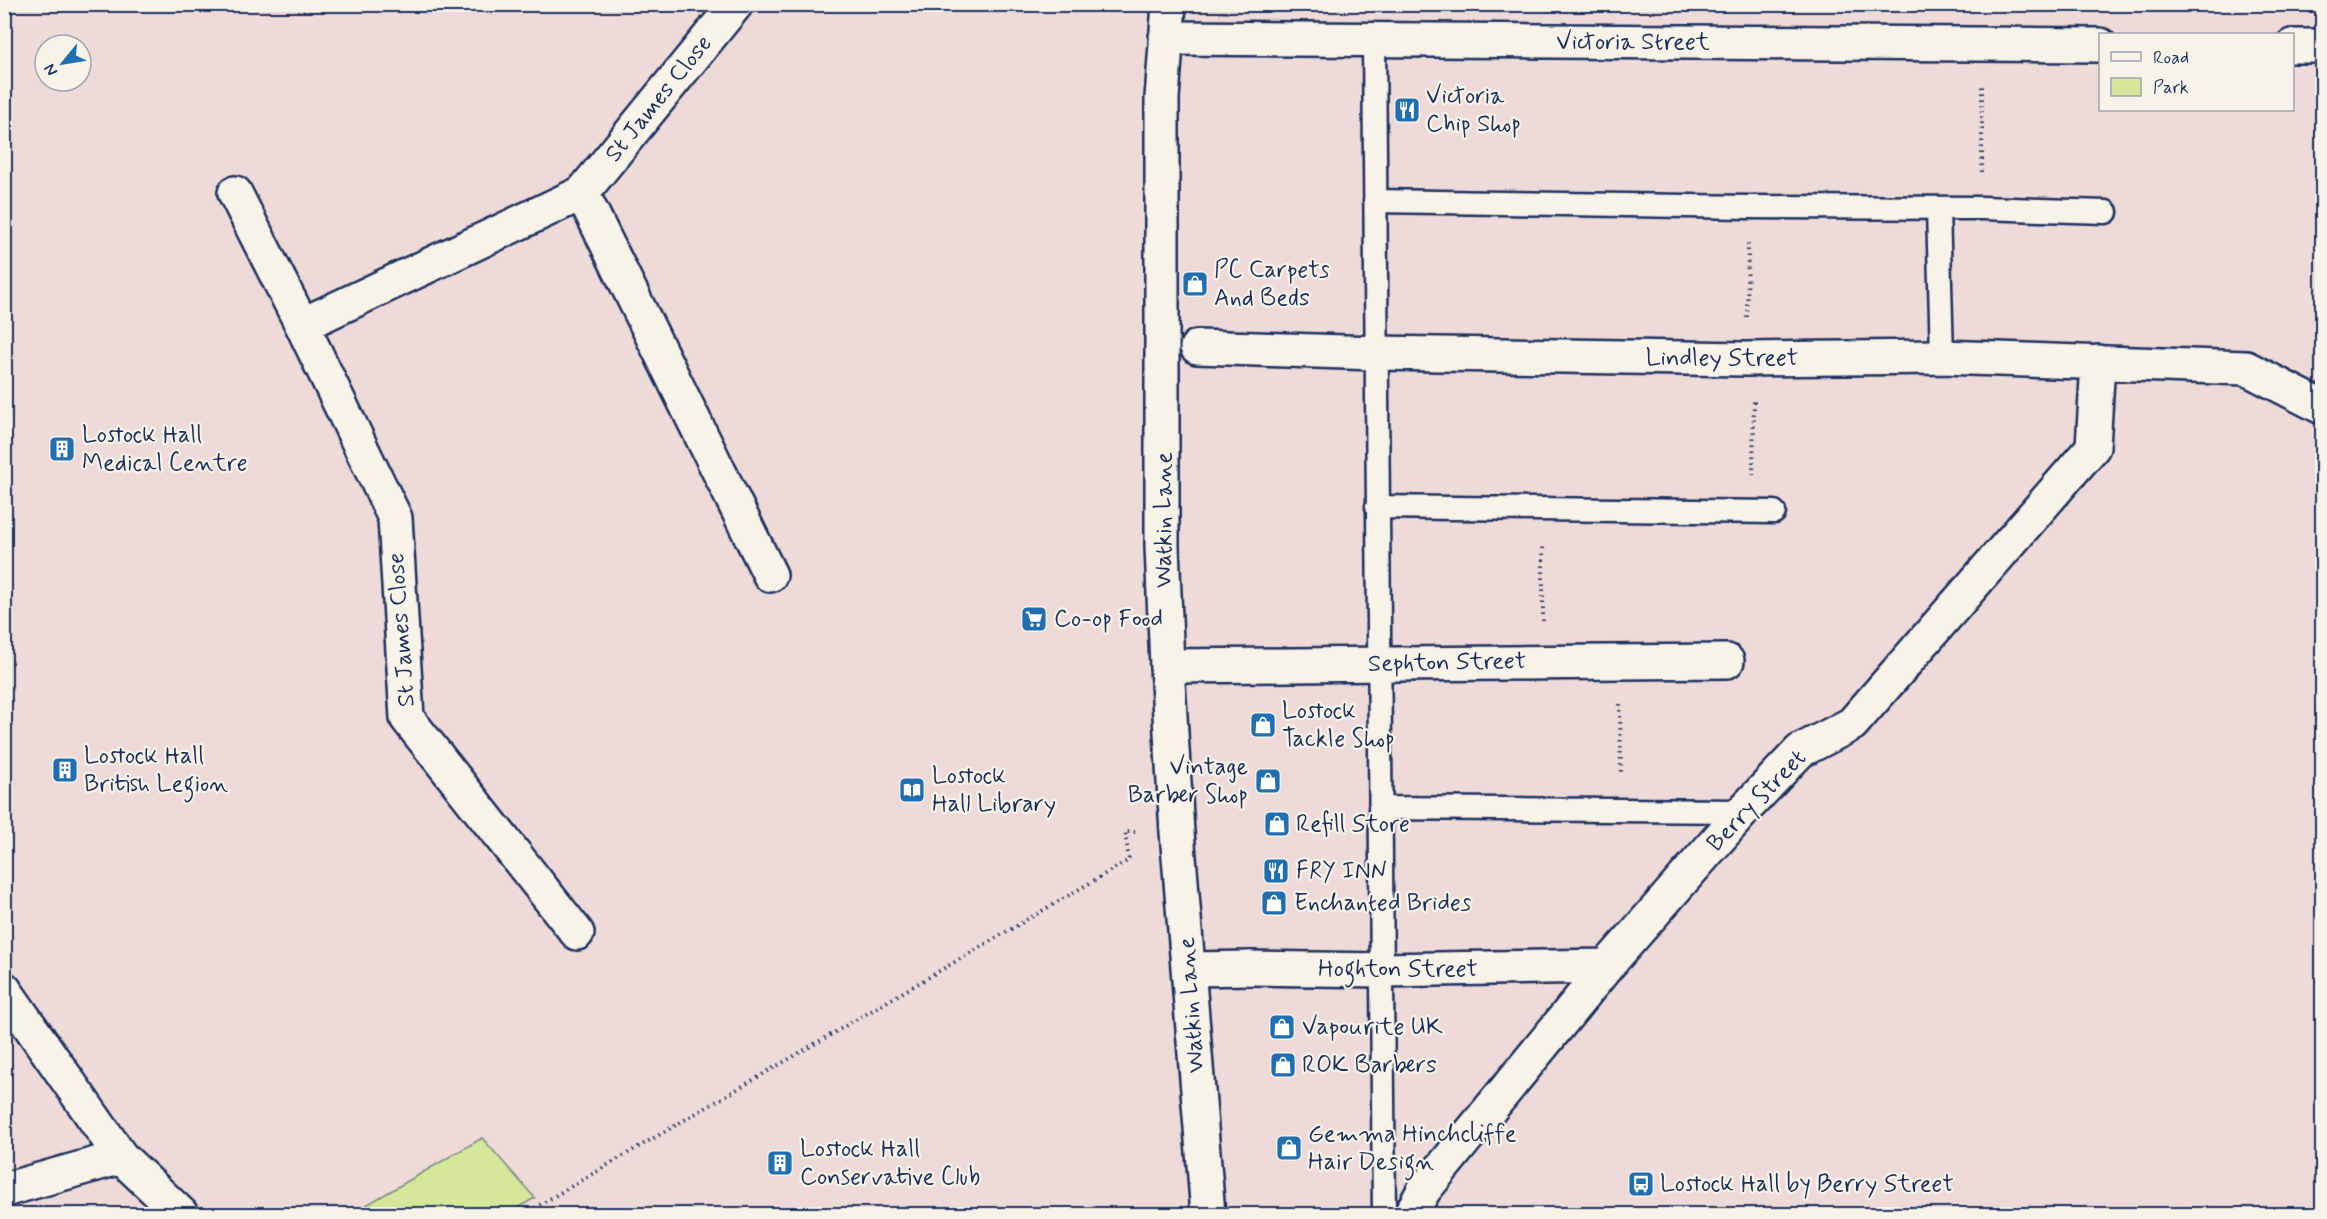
<svg xmlns="http://www.w3.org/2000/svg" width="2327" height="1219" font-family="Mynerve,sans-serif">
<style>
.green{fill:#d5e79b;stroke:#788b7c;stroke-width:1.5}
.lines{fill:none;stroke-linecap:round;stroke-linejoin:round}
.service-casing{stroke:#1b2f5e;stroke-width:27}
.pedestrian-casing{stroke:#1b2f5e;stroke-width:38}
.minor-casing{stroke:#1b2f5e;stroke-width:38}
.secondary-casing{stroke:#1b2f5e;stroke-width:38}
.path{stroke:#1b2f5e;stroke-width:4;stroke-dasharray:1.5 4.5;stroke-linecap:butt}
.service{stroke:#f7f3e8;stroke-width:22}
.pedestrian{stroke:#f7f3e8;stroke-width:33}
.minor{stroke:#f7f3e8;stroke-width:33}
.secondary{stroke:#f7f3e8;stroke-width:33}
.labels{text-anchor:middle;dominant-baseline:central;stroke-width:4.5;stroke-linejoin:round;paint-order:stroke}
.street-label{font-size:24px;fill:#1b2f5e;stroke:#f7f3e8}
.poi-label{font-size:24px;fill:#1b2f5e;stroke:#f7f3e8;text-anchor:start}
</style>
<rect width="100%" height="100%" fill="#eedbd9"/>
<filter id="ink" filterUnits="userSpaceOnUse"><feTurbulence type="fractalNoise" baseFrequency=".0167" numOctaves="2"/><feDisplacementMap in="SourceGraphic" scale="12" xChannelSelector="R" yChannelSelector="G"/><feConvolveMatrix kernelMatrix="1 2 1 2 8 2 1 2 1" color-interpolation-filters="sRGB"/></filter>
<g filter="url(#ink)">
<path class="green" d="M482,1138l53,60 -29,16h-155z"/>
<g class="lines">
<defs>
<path id="service" d="M1374,41l10,1173
M1375,201l374,6 233,1 124,4
M1938,208l4,149
M1377,507l397,5
M1380,808l363,3"/>
<path id="pedestrian" d="M1190,969l60,-1"/>
<path id="minor" d="M1166,38l934,7
M2292,46h23
M235,193l67,132 93,193 12,200 170,215
M582,193l188,382
M302,325l280,-132 154,-189
M1197,347l179,6 370,6 196,-2 304,11 76,39
M1167,666l560,-5
M1250,968l132,2 225,-4
M4,1190l117,-33
M1411,1214l13,-24 183,-224 136,-155 57,-60 52,-27 241,-277 5,-85"/>
<path id="secondary" d="M1169,4l-7,94v448l5,120 10,166 31,382
M4,989l117,168 60,57"/>
</defs>
<use href="#service" class="service-casing"/>
<use href="#pedestrian" class="pedestrian-casing"/>
<use href="#minor" class="minor-casing"/>
<use href="#secondary" class="secondary-casing"/>
<path class="path" d="M1982,172v-86
M1747,317l1,-74
M1753,475l1,-74
M1543,621v-77
M1620,704l1,71
M524,1214l605,-354 -4,-28h10"/>
<use href="#service" class="service"/>
<use href="#pedestrian" class="pedestrian"/>
<use href="#minor" class="minor"/>
<use href="#secondary" class="secondary"/>
</g>
</g>
<defs>
<symbol id="restaurant-square" viewBox="-11 -11 22 22"><rect x="-9" y="-9" width="18" height="18" rx="4" fill="#1f6fb2" stroke="#f7f3e8"/><path d="M-5-6h1v4h1v-4h1v4h1v-4h1v5L-1.5 .5V6h-2V.5L-5-1ZM5-6V6H3V1.5H1.5Q1.5-4 5-6Z" fill="#fff"/></symbol>
<symbol id="shop-square" viewBox="-11 -11 22 22"><rect x="-9" y="-9" width="18" height="18" rx="4" fill="#1f6fb2" stroke="#f7f3e8"/><path d="M-5-2.5h2.3a2.7 3.5 0 0 1 5.4 0H5L5.5 6h-11ZM-1.5-2.5h3a1.5 2.3 0 0 0-3 0Z" fill="#fff"/></symbol>
<symbol id="building-square" viewBox="-11 -11 22 22"><rect x="-9" y="-9" width="18" height="18" rx="4" fill="#1f6fb2" stroke="#f7f3e8"/><path d="M-4-6H4V6H1V3H-1V6H-4ZM-2.5-4.3h1.7v1.8h-1.7ZM.8-4.3h1.7v1.8H.8ZM-2.5-1h1.7V.8h-1.7ZM.8-1h1.7V.8H.8Z" fill="#fff"/></symbol>
<symbol id="supermarket-square" viewBox="-11 -11 22 22"><rect x="-9" y="-9" width="18" height="18" rx="4" fill="#1f6fb2" stroke="#f7f3e8"/><path d="M-6-5.5h2.5l.6 2H6L4.5 2H-2.5L-4.4-4H-6ZM-1.5 3.2a1.3 1.3 0 1 0 .1 0ZM3 3.2a1.3 1.3 0 1 0 .1 0Z" fill="#fff"/></symbol>
<symbol id="library-square" viewBox="-11 -11 22 22"><rect x="-9" y="-9" width="18" height="18" rx="4" fill="#1f6fb2" stroke="#f7f3e8"/><path d="M-6-4Q-3-5.5-.7-3.5V5Q-3 3-6 4ZM6-4Q3-5.5 .7-3.5V5Q3 3 6 4Z" fill="#fff"/></symbol>
<symbol id="bus-square" viewBox="-11 -11 22 22"><rect x="-9" y="-9" width="18" height="18" rx="4" fill="#1f6fb2" stroke="#f7f3e8"/><path d="M-5-6H5V4H4V6H2V4H-2V6H-4V4H-5ZM-3.5-4V0h7V-4ZM-3.5 1.2v1.5H-2V1.2ZM2 1.2v1.5H3.5V1.2Z" fill="#fff"/></symbol>
</defs>
<g fill-rule="evenodd">
<use href="#restaurant-square" x="1392" y="95" width="30" height="30"/>
<use href="#shop-square" x="1180" y="269" width="30" height="30"/>
<use href="#building-square" x="47" y="434" width="30" height="30"/>
<use href="#supermarket-square" x="1019" y="604" width="30" height="30"/>
<use href="#shop-square" x="1248" y="710" width="30" height="30"/>
<use href="#building-square" x="50" y="755" width="30" height="30"/>
<use href="#shop-square" x="1253" y="766" width="30" height="30"/>
<use href="#library-square" x="897" y="775" width="30" height="30"/>
<use href="#shop-square" x="1262" y="809" width="30" height="30"/>
<use href="#restaurant-square" x="1261" y="856" width="30" height="30"/>
<use href="#shop-square" x="1259" y="888" width="30" height="30"/>
<use href="#shop-square" x="1267" y="1012" width="30" height="30"/>
<use href="#shop-square" x="1268" y="1050" width="30" height="30"/>
<use href="#shop-square" x="1274" y="1133" width="30" height="30"/>
<use href="#building-square" x="765" y="1148" width="30" height="30"/>
<use href="#bus-square" x="1626" y="1169" width="30" height="30"/>
</g>
<g class="labels">
<g class="street-label">
<text x="1633" y="42">Victoria Street</text>
<text transform="translate(659 99) rotate(-51)">St James Close</text>
<text x="1722" y="358">Lindley Street</text>
<text transform="translate(1164 520) rotate(-90)">Watkin Lane</text>
<text transform="translate(402 630) rotate(-94)">St James Close</text>
<text transform="translate(1447 663) rotate(-1)">Sephton Street</text>
<text transform="translate(1757 801) rotate(-46)">Berry Street</text>
<text x="1398" y="969">Hoghton Street</text>
<text transform="translate(1192 1005) rotate(-94)">Watkin Lane</text>
</g>
<g class="poi-label">
<text x="1426" y="96">Victoria<tspan x="1426" dy="28">Chip Shop</tspan></text>
<text x="1214" y="270">PC Carpets<tspan x="1214" dy="28">And Beds</tspan></text>
<text x="82" y="435">Lostock Hall<tspan x="82" dy="28">Medical Centre</tspan></text>
<text x="1054" y="619">Co-op Food</text>
<text x="1282" y="711">Lostock<tspan x="1282" dy="28">Tackle Shop</tspan></text>
<text x="84" y="756">Lostock Hall<tspan x="84" dy="28">British Legion</tspan></text>
<text x="1248" y="767" text-anchor="end">Vintage<tspan x="1248" dy="28">Barber Shop</tspan></text>
<text x="932" y="776">Lostock<tspan x="932" dy="28">Hall Library</tspan></text>
<text x="1296" y="824">Refill Store</text>
<text x="1296" y="871">FRY INN</text>
<text x="1294" y="903">Enchanted Brides</text>
<text x="1302" y="1027">Vapourite UK</text>
<text x="1302" y="1065">ROK Barbers</text>
<text x="1308" y="1134">Gemma Hinchcliffe<tspan x="1308" dy="28">Hair Design</tspan></text>
<text x="800" y="1149">Lostock Hall<tspan x="800" dy="28">Conservative Club</tspan></text>
<text x="1660" y="1184">Lostock Hall by Berry Street</text>
</g>
</g>
<rect width="2327" height="1219" fill="none" stroke="#f7f3e8" stroke-width="24"/>
<rect x="12" y="12" width="2303" height="1195" fill="none" stroke="#1b2f5e" stroke-width="2" filter="url(#ink)"/>
<rect x="2099" y="33" width="195" height="78" fill="#f7f3e8" stroke="#9fa5b1" stroke-width="1.5"/>
<rect x="2111" y="52" width="30" height="9" fill="#f7f3e8" stroke="#9fa5b1" stroke-width="1.5"/>
<text x="2153" y="63" font-size="18" fill="#1b2f5e">Road</text>
<rect x="2111" y="78" width="30" height="18" fill="#d5e79b" stroke="#9fa5b1" stroke-width="1.5"/>
<text x="2153" y="93" font-size="18" fill="#1b2f5e">Park</text>
<g transform="translate(63 63) rotate(240)"><circle r="28" fill="#f7f3e8" stroke="#9fa5b1" stroke-width="1.5"/>
<path d="M0-4.5L10 22L0 15L-10 22Z" fill="#1f6fb2"/>
<text y="-9" font-size="16" font-weight="bold" text-anchor="middle" fill="#1b2f5e">N</text>
</g>
</svg>
